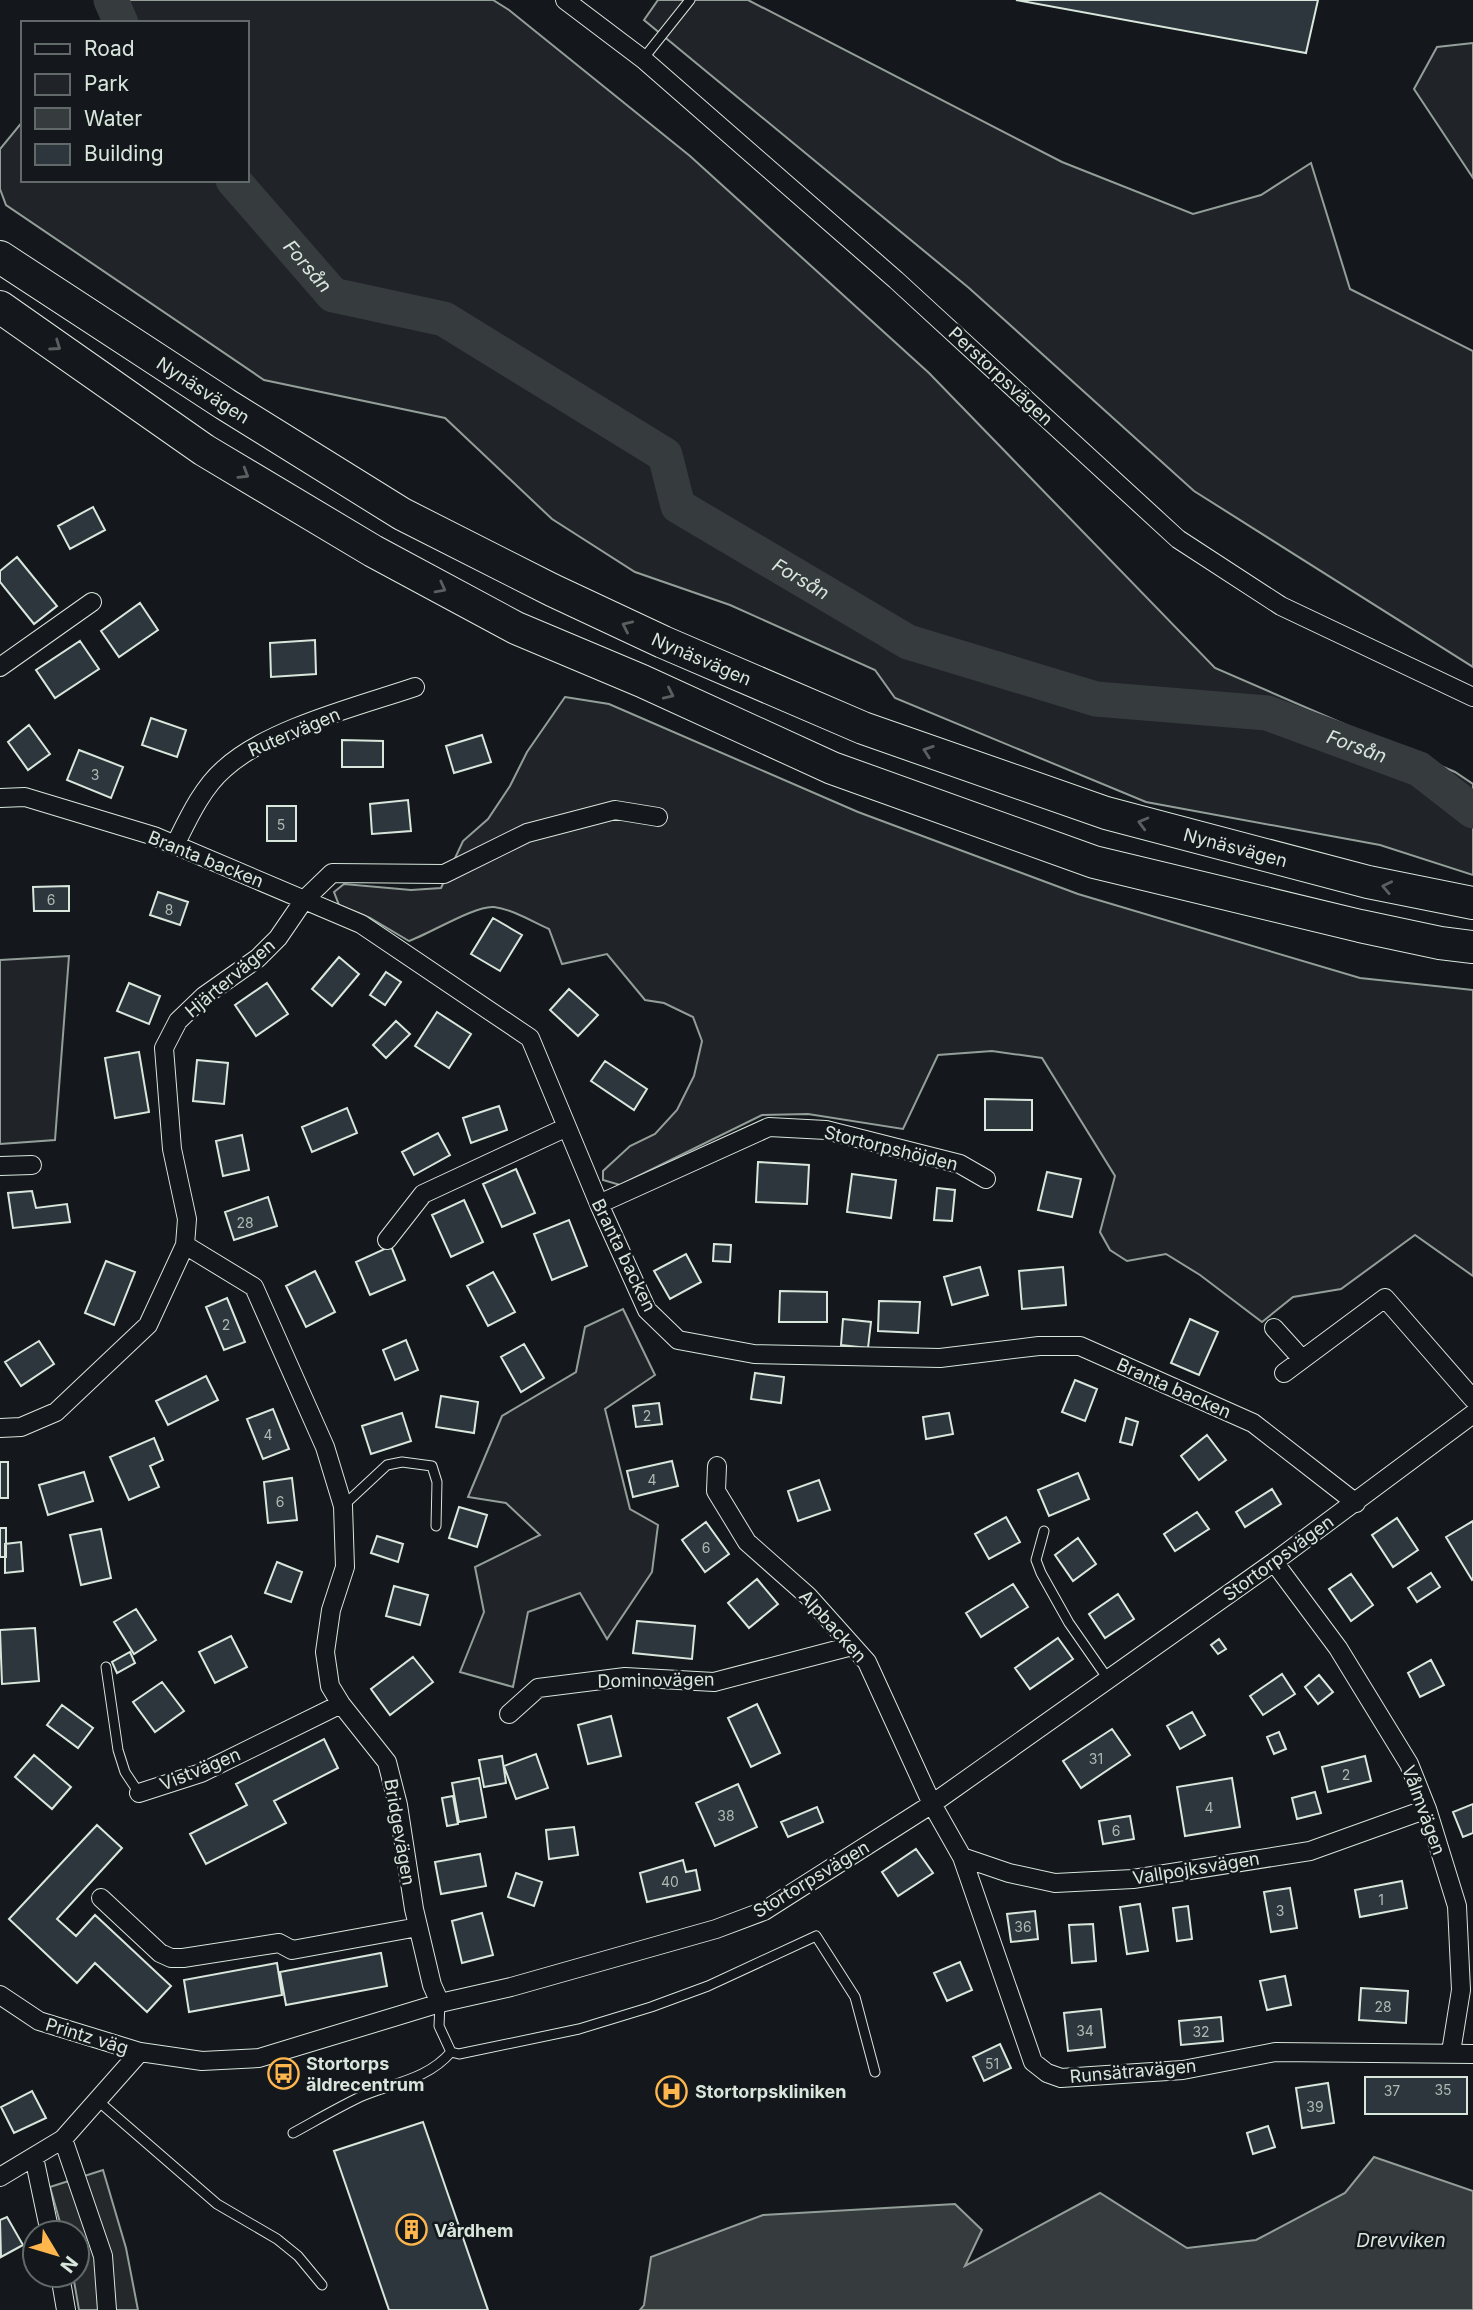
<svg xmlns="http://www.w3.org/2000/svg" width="1473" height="2310" font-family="Inter,sans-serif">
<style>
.green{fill:#202428;stroke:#939e99;stroke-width:2}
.parking{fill:#24282b;stroke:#939e99;stroke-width:2}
.water{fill:#363b3e;stroke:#939e99;stroke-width:2}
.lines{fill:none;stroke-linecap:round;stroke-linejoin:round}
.river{stroke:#363b3e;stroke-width:35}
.building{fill:#2c363c;stroke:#d8e6dc;stroke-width:2}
.lane-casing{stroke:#d8e6dc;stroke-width:11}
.street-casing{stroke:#d8e6dc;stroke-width:20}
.highway-casing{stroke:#d8e6dc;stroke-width:34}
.lane{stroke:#14181c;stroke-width:9}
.street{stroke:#14181c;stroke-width:18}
.highway{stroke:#14181c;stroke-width:32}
.oneway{stroke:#59605f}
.labels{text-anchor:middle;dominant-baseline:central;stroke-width:5;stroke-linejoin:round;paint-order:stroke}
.number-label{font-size:14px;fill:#adbab4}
.street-label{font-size:18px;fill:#d8e6dc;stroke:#14181c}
.poi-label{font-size:18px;font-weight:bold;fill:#d8e6dc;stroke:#14181c;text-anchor:start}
.water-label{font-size:19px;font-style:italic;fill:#d8e6dc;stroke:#14181c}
</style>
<rect width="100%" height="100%" fill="#14181c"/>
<path class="green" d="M118,0h375l16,10 181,146 239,217 286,295 240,104 18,12v91l-93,-30 -234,-43 -251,-104 -20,-28 -145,-65 -95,-33 -83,-53 -107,-101 -181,-38 -258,-175 -6,-16v-40l23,-28v59h224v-157h-147z
M658,0h90l314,162 131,52 68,-19 50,-32 39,126 123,62v316l-279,-176 -225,-203 -325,-268z
M1473,43v135l-59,-89 23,-42z
M565,697l44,7 249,108 220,82 282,84 113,12v286l-58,-41 -74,54 -48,8 -31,25 -62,-47 -34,-21 -39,7 -17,-11 -10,-18 15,-56 -73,-118 -50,-7 -54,4 -35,74 -95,-15 -46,1 -142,70 -17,-5v-9l27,-25 25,-12 22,-24 17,-34 8,-35 -9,-24 -29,-14 -19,-3 -38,-46 -45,10 -13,-35c-16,-7 -37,-20 -55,-22 -18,-2 -65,27 -85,34l-39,-23 -31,-13 -5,-13 10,-8 67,6 30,-2 22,-47 25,-22 22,-33 17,-34z
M69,956l-14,184 -55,4v-184z
M623,1309l32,66 -50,34 25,100 28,16 -6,47 -45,67 -27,-46 -52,19 -15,75 -53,-15 24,-60 -9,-45 65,-32 -34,-32 -38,-6 34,-81 74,-44 9,-45z"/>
<path class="parking" d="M103,2170l23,78 12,62h-59l-6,-35h4v-42h-14l-13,-46z"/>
<path class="water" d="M1374,2157l99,34v119h-833l4,-5 7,-48 112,-42 192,-11 27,26 -17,36 135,-73 87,55 69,-8 89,-47z"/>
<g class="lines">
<g class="river">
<path d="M111,0l10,23"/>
<path id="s1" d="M233,180l100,115 111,24 221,136 13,51 230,136 188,57 171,14 152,56 54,42"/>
</g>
</g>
<path class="building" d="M1016,0h302l-12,53z
M93,507l12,23 -35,19 -12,-23z
M17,557l40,49 -23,18 -34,-42v-11z
M140,603l18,27 -39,27 -18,-26z
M315,640l1,34 -45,3 -1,-34z
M80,641l19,28 -44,29 -19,-28z
M151,718l35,12 -9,27 -35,-12z
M29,725l21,29 -22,16 -20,-28z
M482,735l9,27 -37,11 -8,-27z
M342,740l41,1v26h-41z
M79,750l44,17 -12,31 -44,-18z
M408,800l3,31 -39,3 -2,-30z
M267,806h29v35h-29z
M69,886v25h-35l-1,-24z
M158,892l30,10 -8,23 -30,-10z
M493,918l29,17 -22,36 -29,-17z
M339,957l20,17 -27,32 -20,-17z
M386,972l15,10 -16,23 -15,-10z
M129,983l31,13 -11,28 -32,-13z
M267,983l21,31 -32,22 -21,-31z
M569,989l29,26 -20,21 -28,-26z
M437,1012l34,22 -22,34 -34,-22z
M396,1021l14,13 -24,24 -13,-13z
M139,1052l10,60 -34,6 -10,-60z
M197,1060l31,3 -4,41 -31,-3z
M605,1061l42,28 -13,21 -43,-29z
M985,1099l47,1v30h-47z
M499,1106l8,24 -36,13 -8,-25z
M347,1108l10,25 -45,19 -10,-25z
M438,1133l12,22 -36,20 -12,-23z
M242,1135l7,35 -26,6 -7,-35z
M758,1162l51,3 -2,39 -51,-2z
M516,1169l19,44 -33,14 -19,-43z
M1047,1172l34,7 -9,38 -34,-7z
M852,1174l44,6 -5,38 -44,-6z
M937,1188l18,2 -3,31 -18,-1z
M32,1191l4,17 31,-4 3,18 -57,6 -5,-35z
M268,1197l9,29 -43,14 -9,-28z
M464,1200l19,42 -32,15 -19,-42z
M569,1220l18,46 -35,14 -18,-46z
M714,1244l17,1 -1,17 -17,-1z
M391,1246l14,34 -35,15 -14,-33z
M686,1254l15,28 -31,17 -16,-28z
M106,1261l29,11 -21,53 -29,-12z
M980,1267l8,28 -36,10 -8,-28z
M1063,1267l3,38 -44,4 -3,-38z
M315,1271l20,41 -29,15 -20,-41z
M493,1272l22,40 -27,14 -21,-40z
M780,1291l47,1v30h-48z
M227,1298l18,44 -21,8 -18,-43z
M879,1301l41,1 -2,31 -40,-2z
M843,1319l28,3 -3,26 -27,-3z
M1190,1319l28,13 -19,43 -28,-12z
M406,1340l12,30 -23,10 -12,-30z
M39,1341l15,23 -33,22 -16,-24z
M524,1344l20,34 -23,14 -20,-35z
M755,1373l29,4 -3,26 -30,-4z
M206,1376l12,24 -50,25 -12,-24z
M1075,1380l22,9 -12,32 -23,-9z
M441,1396l37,6 -4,31 -38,-6z
M659,1403l3,21 -26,3 -3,-21z
M273,1409l16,40 -26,10 -16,-40z
M402,1413l9,28 -40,13 -9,-28z
M949,1413l4,21 -27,5 -3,-22z
M1126,1418l12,4 -6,23 -12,-3z
M1207,1435l19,25 -27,20 -18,-24z
M154,1438l9,22 -13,6 9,21 -30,13 -19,-43z
M672,1461l6,25 -45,11 -6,-26z
M0,1462h8v36h-8z
M84,1472l9,29 -45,14 -9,-30z
M1078,1473l11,26 -40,17 -11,-26z
M292,1478l5,42 -29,3 -4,-41z
M819,1480l11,30 -32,11 -10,-30z
M1272,1489l9,15 -36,23 -9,-15z
M459,1507l28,8 -10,32 -28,-9z
M1197,1512l12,17 -34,22 -11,-17z
M1006,1517l14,25 -31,17 -14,-25z
M1397,1518l21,32 -25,17 -21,-32z
M1473,1521v58l-1,1 -26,-43z
M706,1522l23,32 -24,18 -23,-32z
M0,1528h6v29h-6z
M101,1529l10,49 -30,7 -11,-50z
M377,1536l26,8 -5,18 -27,-9z
M1078,1538l18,26 -23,17 -18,-26z
M21,1542l2,29 -18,2v-29z
M277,1562l25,10 -11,30 -26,-9z
M1431,1573l9,14 -23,15 -9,-14z
M1351,1574l22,31 -22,16 -22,-32z
M757,1579l21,25 -29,24 -21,-25z
M1013,1584l15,23 -47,30 -15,-24z
M394,1586l34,9 -8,30 -34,-9z
M1118,1594l16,25 -29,19 -16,-24z
M136,1609l20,31 -22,14 -20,-32z
M637,1621l58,5 -3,33 -59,-6z
M35,1628l4,53 -37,3 -2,-54z
M231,1636l16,31 -32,16 -16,-31z
M1058,1638l15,21 -43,30 -15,-21z
M1219,1639l7,10 -8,5 -7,-9z
M130,1652l5,11 -18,10 -5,-11z
M413,1657l20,25 -43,33 -19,-26z
M1431,1660l13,25 -24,12 -12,-24z
M1282,1674l13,20 -32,21 -13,-19z
M1319,1675l14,17 -15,12 -13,-17z
M162,1682l22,29 -29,21 -22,-30z
M757,1704l23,49 -29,14 -23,-49z
M62,1705l31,23 -15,20 -31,-23z
M1192,1712l13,23 -25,14 -13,-23z
M611,1716l10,40 -33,8 -10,-39z
M1112,1729l18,26 -49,33 -18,-27z
M1279,1732l7,17 -12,5 -7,-17z
M324,1739l14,29 -64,33 12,22 -80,41 -16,-30 57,-29 -11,-21z
M536,1754l12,34 -32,11 -12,-33z
M34,1755l37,32 -19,22 -37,-32z
M502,1756l4,27 -22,4 -5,-27z
M1365,1756l6,25 -43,11 -6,-25z
M479,1778l7,39 -27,5 -7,-39z
M1232,1778l8,49 -55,9 -8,-49z
M738,1784l19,43 -42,19 -19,-43z
M1315,1792l6,21 -24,6 -5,-21z
M453,1796l5,28 -11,2 -5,-28z
M1473,1804v29l-10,4 -10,-25z
M817,1807l6,15 -35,15 -7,-15z
M1130,1816l4,23 -31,5 -4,-23z
M97,1825l25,23 -65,71 19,17 19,-21 76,71 -24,26 -52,-49 -18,20 -68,-64z
M574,1827l4,28 -29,4 -3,-29z
M916,1849l17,24 -35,23 -16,-24z
M480,1854l6,32 -45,8 -6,-32z
M683,1860l3,12 10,-2 4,20 -53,12 -7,-29z
M516,1873l26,9 -8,24 -26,-9z
M1402,1881l5,27 -47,9 -5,-27z
M1290,1888l7,40 -26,4 -7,-40z
M1140,1904l8,47 -21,3 -7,-47z
M1188,1906l4,33 -15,2 -4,-33z
M1035,1911l3,28 -27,3 -4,-28z
M482,1913l11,42 -31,8 -10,-42z
M1093,1924l3,37 -24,2 -3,-38z
M381,1953l6,33 -101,19 -6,-33z
M960,1962l12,28 -25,11 -13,-28z
M277,1963l5,32 -93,17 -5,-32z
M1285,1976l6,29 -24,5 -7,-29z
M1361,1988l47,3 -2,32 -47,-3z
M1101,2009l4,38 -37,4 -4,-38z
M1221,2017l2,24 -42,4 -2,-24z
M1000,2044l11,24 -27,13 -11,-24z
M1365,2077h102v37h-102z
M1328,2083l6,40 -32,5 -6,-40z
M32,2091l14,27 -32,15 -13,-26z
M423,2122l65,188h-99l-55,-159z
M1268,2126l7,21 -22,7 -6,-21z
M7,2217l16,28 -22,12 -1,-37z"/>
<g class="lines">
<defs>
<path id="lane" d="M643,59l47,-59
M343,1506l44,-41 15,-3 30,4 5,16 -1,44
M1044,1531l-8,29 5,13 28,50 39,56
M106,1667l12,83 7,22 14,21
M440,2003l-1,23 12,26 8,2 120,-25 72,-22 57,-21 108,-50 39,61 20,75
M97,2100l120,104 60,35 21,17 24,29
M293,2133c22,-12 44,-25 67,-36 32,-14 67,-17 91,-45"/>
<path id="street" d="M565,0l78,59 253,221 282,259 103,67 192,91
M0,667l92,-65
M0,798l25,-1 129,39 207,88 169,114 69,166 48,106 31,30 76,14 186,4 99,-12h41l173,77 103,80
M175,845c13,-26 27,-57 49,-76 43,-40 135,-63 191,-82
M0,1166l32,-1
M599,1204l170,-77 57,3 134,34 26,15
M387,1240l36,-46 144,-67
M185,1245l69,42 71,160 18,59 2,61 -14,43 -6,42 5,34 11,18 46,58 11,43 16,104 18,76 8,18
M1274,1328l28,31
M1284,1373l101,-75 88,101
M0,1428l21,-1 35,-15 92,-87 37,-80 2,-26 -15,-70 -8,-101 14,-27 26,-25 54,-38 20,-20 26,-38 28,-27 112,1 83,-41 88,-23 43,7
M717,1466l-1,25 31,51 61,54 59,66 65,142 30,53 71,205 14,11 14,5 122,-8 92,-18 198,2
M1274,1562l64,86 71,116 18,45 30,97 4,84 -10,62
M509,1714l29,-26 87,-11 89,5 138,-36
M139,1793l62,-20 140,-69
M962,1857l47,16 46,10 78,-4 177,-28 117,-42
M101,1898l59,55 11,5h12l96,-15 13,7 126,-23
M0,1995l39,26 101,31 62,9 57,-3 181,-55 71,-16 205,-58 48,-18 168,-107 342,-242 199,-148
M63,2139l40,117 4,54
M34,2157l16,76
M0,2177l63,-38 77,-87
M60,2275l6,35"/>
<g id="highway">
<path id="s2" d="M0,257l225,147 177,110 150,76 111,52 200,86 243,85 262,69 105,21"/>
<path d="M0,307l204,143 169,101 143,77 126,53 190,87 262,94 266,64 80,17 33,4"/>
</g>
</defs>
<use href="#lane" class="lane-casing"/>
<use href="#street" class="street-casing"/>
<use href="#highway" class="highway-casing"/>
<use href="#lane" class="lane"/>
<use href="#street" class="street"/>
<use href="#highway" class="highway"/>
</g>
<defs><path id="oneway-chevron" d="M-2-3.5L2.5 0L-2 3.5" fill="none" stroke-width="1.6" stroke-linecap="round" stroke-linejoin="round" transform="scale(1.75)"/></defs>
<g class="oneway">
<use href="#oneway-chevron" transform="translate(56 346) rotate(35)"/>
<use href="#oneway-chevron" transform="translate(244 474) rotate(31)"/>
<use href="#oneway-chevron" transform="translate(441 588) rotate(28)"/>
<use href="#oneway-chevron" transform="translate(627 626) rotate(-155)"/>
<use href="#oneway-chevron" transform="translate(669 694) rotate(25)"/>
<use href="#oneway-chevron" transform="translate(928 751) rotate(-161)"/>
<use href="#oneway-chevron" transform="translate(1143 823) rotate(-165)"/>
<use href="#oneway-chevron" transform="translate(1387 887) rotate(-168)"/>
</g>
<defs>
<symbol id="bus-ring" viewBox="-11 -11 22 22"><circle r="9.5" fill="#14181c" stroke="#ffb74d" stroke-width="1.5"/><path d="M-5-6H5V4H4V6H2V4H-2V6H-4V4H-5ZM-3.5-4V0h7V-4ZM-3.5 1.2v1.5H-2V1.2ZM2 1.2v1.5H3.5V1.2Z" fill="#ffb74d"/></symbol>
<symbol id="hospital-ring" viewBox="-11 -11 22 22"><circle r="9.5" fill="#14181c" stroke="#ffb74d" stroke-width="1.5"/><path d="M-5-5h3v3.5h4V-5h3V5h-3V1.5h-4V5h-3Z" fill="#ffb74d"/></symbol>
<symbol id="building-ring" viewBox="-11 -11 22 22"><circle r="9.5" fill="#14181c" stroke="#ffb74d" stroke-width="1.5"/><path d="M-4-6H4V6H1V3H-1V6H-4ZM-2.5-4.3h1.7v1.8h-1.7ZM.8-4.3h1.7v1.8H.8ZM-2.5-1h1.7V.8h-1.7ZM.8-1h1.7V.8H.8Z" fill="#ffb74d"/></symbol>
</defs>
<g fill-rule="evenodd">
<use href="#bus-ring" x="266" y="2056" width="35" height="35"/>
<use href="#hospital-ring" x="654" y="2074" width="35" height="35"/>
<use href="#building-ring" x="394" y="2212" width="35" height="35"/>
</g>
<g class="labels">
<g class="number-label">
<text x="95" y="774">3</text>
<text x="281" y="824">5</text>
<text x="51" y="899">6</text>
<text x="169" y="909">8</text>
<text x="245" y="1222">28</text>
<text x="226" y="1324">2</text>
<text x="647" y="1415">2</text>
<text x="268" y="1434">4</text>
<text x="652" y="1479">4</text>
<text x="280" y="1501">6</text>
<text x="706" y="1547">6</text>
<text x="1096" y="1758">31</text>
<text x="1346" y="1774">2</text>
<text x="1209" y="1807">4</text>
<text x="726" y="1815">38</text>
<text x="1116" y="1830">6</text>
<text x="670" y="1881">40</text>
<text x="1381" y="1899">1</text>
<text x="1280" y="1910">3</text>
<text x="1023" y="1926">36</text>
<text x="1383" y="2006">28</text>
<text x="1085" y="2030">34</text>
<text x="1201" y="2031">32</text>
<text x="992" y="2063">51</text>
<text x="1443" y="2089">35</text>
<text x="1392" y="2090">37</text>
<text x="1315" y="2106">39</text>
</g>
<g class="street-label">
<text transform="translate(1001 376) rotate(43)">Perstorpsvägen</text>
<text stroke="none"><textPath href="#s2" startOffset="243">Nynäsvägen</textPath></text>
<text stroke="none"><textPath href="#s2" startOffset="810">Nynäsvägen</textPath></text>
<text transform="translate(294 732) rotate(-23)">Rutervägen</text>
<text stroke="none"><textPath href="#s2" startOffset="1377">Nynäsvägen</textPath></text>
<text transform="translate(206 859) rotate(22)">Branta backen</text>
<text transform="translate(230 978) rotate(-40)">Hjärtervägen</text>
<text transform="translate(891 1148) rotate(14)">Stortorpshöjden</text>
<text transform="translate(624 1255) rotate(64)">Branta backen</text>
<text transform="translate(1174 1388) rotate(24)">Branta backen</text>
<text transform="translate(1278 1558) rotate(-36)">Stortorpsvägen</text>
<text transform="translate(833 1626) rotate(48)">Alpbacken</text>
<text transform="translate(656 1680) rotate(-1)">Dominovägen</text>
<text transform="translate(200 1769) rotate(-22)">Vistvägen</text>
<text transform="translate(1424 1810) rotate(70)">Vålmvägen</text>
<text transform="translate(400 1832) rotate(80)">Bridgevägen</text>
<text transform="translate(1196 1868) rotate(-9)">Vallpojksvägen</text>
<text transform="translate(811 1879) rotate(-31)">Stortorpsvägen</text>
<text transform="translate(87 2036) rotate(17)">Printz väg</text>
<text transform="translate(1133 2071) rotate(-5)">Runsätravägen</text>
</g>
<g class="poi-label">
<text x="306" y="2063">Stortorps<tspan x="306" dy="21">äldrecentrum</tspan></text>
<text x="695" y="2091">Stortorpskliniken</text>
<text x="434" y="2230">Vårdhem</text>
</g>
<g class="water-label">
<text stroke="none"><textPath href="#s1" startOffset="114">Forsån</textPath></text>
<text stroke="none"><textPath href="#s1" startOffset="721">Forsån</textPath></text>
<text stroke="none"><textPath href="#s1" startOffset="1309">Forsån</textPath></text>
<text x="1401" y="2240">Drevviken</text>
</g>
</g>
<rect x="21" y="21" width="228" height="161" fill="#14181c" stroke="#626a69" stroke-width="2"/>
<rect x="35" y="44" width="35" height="10" fill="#14181c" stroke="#626a69" stroke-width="2"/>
<text x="84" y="56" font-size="21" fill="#d8e6dc">Road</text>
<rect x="35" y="74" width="35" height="21" fill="#202428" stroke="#626a69" stroke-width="2"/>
<text x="84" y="91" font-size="21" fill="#d8e6dc">Park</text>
<rect x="35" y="108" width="35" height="21" fill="#363b3e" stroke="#626a69" stroke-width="2"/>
<text x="84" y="126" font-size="21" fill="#d8e6dc">Water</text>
<rect x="35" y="144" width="35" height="21" fill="#2c363c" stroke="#626a69" stroke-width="2"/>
<text x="84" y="161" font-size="21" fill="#d8e6dc">Building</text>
<g transform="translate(56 2254) rotate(128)"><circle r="33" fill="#14181c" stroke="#626a69" stroke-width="2"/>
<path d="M0-5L12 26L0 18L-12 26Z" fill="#ffb74d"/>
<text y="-10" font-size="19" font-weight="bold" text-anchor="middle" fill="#d8e6dc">N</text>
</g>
</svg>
